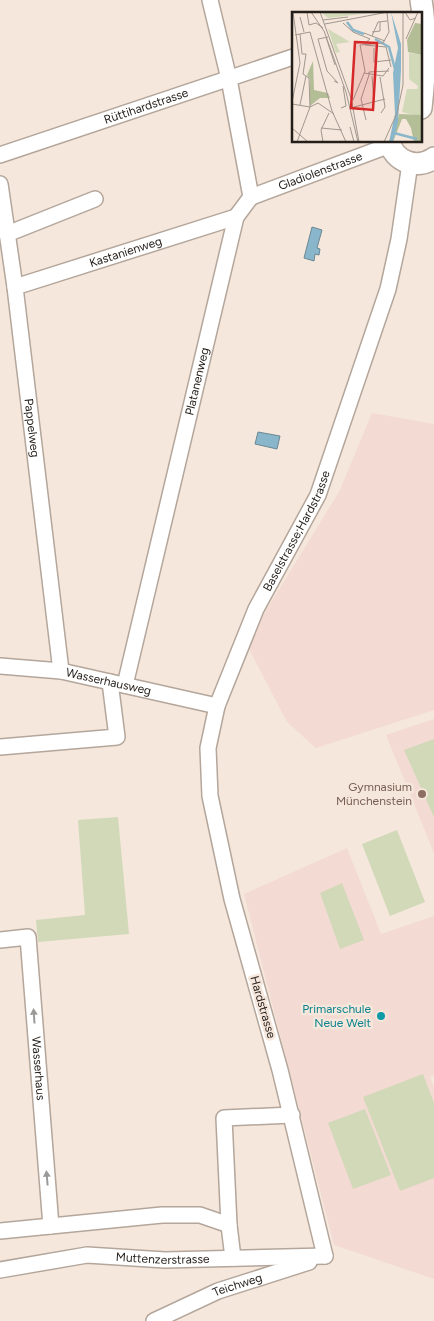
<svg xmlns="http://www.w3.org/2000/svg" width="434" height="1321" font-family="Figtree,sans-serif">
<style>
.education{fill:#f3dad2}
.green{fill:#d1d9b9}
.water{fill:#89b6ca;stroke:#6b8895}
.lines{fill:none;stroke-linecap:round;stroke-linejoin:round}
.street-casing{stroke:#b4a69b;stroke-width:18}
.secondary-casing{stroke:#b4a69b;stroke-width:24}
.street{stroke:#fff;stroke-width:15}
.secondary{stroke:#fff;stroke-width:21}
.oneway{fill:#9c9a98}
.education-dot{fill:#8d6e63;stroke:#f5e7db;stroke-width:2}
.culture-dot{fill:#0f9aa8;stroke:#f5e7db;stroke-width:2}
.labels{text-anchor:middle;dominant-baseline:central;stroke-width:5;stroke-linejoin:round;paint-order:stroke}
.street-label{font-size:12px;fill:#241e1a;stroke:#f5e7db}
.education-label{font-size:12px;fill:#785e54;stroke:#f5e7db;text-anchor:end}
.culture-label{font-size:12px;fill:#0d838f;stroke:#f5e7db;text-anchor:end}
.inset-river{fill:none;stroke:#89b6ca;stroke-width:2.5}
.inset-road{fill:none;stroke:#a1978e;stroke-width:1}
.view{fill:#d62828;fill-opacity:0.15;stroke:#d62828;stroke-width:2.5}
.inset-edge{fill:none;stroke:#241e1a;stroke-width:2.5}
</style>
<rect width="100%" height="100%" fill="#f5e7db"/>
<path class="education" d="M372,413l62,11v286l-118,38 -29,-26 -41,-79 93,-151z
M434,719v134l-48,-118z
M347,848l34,86 53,-18v159l-4,2 4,11v191l-100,-34 -90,-351z"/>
<path class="green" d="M434,739v78l-30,-67z
M118,817l11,117 -91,8 -2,-22 49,-5 -7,-95z
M397,830l28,72 -35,14 -28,-72z
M342,883l22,57 -24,9 -20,-56z
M423,1074l11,29v75l-34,13 -37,-94z
M365,1109l26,66 -38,14 -25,-66z"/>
<path class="water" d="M312,227l10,3 -5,18 3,1 -1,6 -4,-1 -1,7 -10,-3z
M258,432l22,4 -3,13 -22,-5z"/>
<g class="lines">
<defs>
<g id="street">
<path id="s1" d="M0,155l293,-98"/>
<path id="s2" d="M0,184l15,103 46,384"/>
<path id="s3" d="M251,197l139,-52"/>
<path d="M7,234l88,-35"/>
<path id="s4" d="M15,287l221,-70"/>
<path id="s5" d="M0,666l61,5 156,35"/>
<path id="s6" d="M125,685l111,-468 15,-20 -22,-118 -19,-79"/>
<path d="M0,747l117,-10 -7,-55"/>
<path id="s7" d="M0,940l28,-3 23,289"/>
<path d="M229,1225l-5,-107 68,-3"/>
<path d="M0,1231l162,-16h38l29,10 4,33"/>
<path id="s8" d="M325,1256l-45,-186 -48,-171 -22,-103 -2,-48 9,-42 39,-97 62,-114 70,-206 11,-50 11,-76"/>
<path id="s9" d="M0,1270l87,-15 78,5 160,-4"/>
<path id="s10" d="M154,1321l64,-30 91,-29"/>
</g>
<path id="secondary" d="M421,108c4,-35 6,-73 0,-108
M389,141c5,21 28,29 45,17"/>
</defs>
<use href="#street" class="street-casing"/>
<use href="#secondary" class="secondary-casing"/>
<use href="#street" class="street"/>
<use href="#secondary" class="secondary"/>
</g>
<defs><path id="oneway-solid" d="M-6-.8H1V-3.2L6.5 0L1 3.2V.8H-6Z" transform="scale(1.25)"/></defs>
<g class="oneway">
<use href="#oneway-solid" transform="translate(34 1016) rotate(-94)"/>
<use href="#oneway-solid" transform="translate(47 1178) rotate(-95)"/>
</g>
<circle class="education-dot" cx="422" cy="794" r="5"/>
<circle class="culture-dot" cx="381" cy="1016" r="5"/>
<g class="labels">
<g class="street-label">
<text stroke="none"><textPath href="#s1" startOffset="154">Rüttihardstrasse</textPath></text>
<text stroke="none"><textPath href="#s3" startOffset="74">Gladiolenstrasse</textPath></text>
<text stroke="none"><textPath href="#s4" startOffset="116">Kastanienweg</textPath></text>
<text stroke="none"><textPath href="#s6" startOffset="312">Platanenweg</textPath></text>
<text stroke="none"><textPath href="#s2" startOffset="246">Pappelweg</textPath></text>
<text stroke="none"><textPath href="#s8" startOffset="758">Baselstrasse;Hardstrasse</textPath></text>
<text stroke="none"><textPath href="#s5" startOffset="110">Wasserhausweg</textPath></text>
<text transform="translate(263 1007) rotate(74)">Hardstrasse</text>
<text stroke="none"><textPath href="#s7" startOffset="160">Wasserhaus</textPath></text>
<text stroke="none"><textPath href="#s9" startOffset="164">Muttenzerstrasse</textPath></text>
<text stroke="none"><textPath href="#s10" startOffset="91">Teichweg</textPath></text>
</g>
<g class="education-label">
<text x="412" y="787">Gymnasium<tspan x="412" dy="14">Münchenstein</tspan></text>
</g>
<g class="culture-label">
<text x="371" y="1009">Primarschule<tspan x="371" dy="14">Neue Welt</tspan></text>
</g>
</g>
<g transform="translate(292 12)">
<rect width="130" height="130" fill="#f5e7db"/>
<path d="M29,0h57l-50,6zM36,17l22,13 -14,2 4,8 -4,1zM117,41l13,2v51l-1,9 -4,1 -15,-4 5,-23h10l1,-3 -9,-7z" fill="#d1d9b9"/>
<path d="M123,11l7,1v31l-14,-3 -1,-12zM21,49l1,29 14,3 2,5h-10l-10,8v-27l-3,-4zM130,94v36h-8l-3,-14 -5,-9h-4l-9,23 6,-28 22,1z" fill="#b4be96"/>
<path d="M99,0l10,32v26l-3,52 -5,20h-4l6,-28 -2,-41 5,-25z" fill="#89b6ca"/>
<path class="inset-river" d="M55,10l6,8 11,4M83,27l14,8 6,22M102,121l23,6"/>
<path class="inset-road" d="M15,0l2,13 7,-2 7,5M19,0l13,19 22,61 12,50M28,0l32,89M113,0l5,8 6,-2M8,5l4,15M31,8l25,-3M51,11l10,9 17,7 -6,5M33,12l63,-12M80,20l8,-1v-9M72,21l21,8M8,22l2,20h4l-3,20 3,2 -6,29M3,23l15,-3 22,79 14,31M80,24l6,-14 9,-1M34,25l9,28M36,25l-10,2 9,32 11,12 -4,-2M114,27l12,-27M68,33l23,-2 6,-11 -2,-19M73,33l21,2M94,35l5,20M82,36v14l17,-2M72,61l19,3 6,-8M77,63v-3l20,-1M80,64l2,26M88,65l5,30 -4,6M61,88l12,-29 -5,-26M0,90l8,-39 -7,-51M60,91l7,39M0,92l18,3 8,-4 16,11M62,95l31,-8M49,96l5,-2 -3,-20M74,108l-5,-21 8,-24M58,115l4,15M0,116l16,14M29,116l21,2M5,130l13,-35 -1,-29 -3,-2M31,130l-2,-12 8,-17M92,130l13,-29 6,-28v-73"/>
<path class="view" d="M63,30l22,1 -4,67 -22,-2z"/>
<rect width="130" height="130" class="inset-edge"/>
</g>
</svg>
